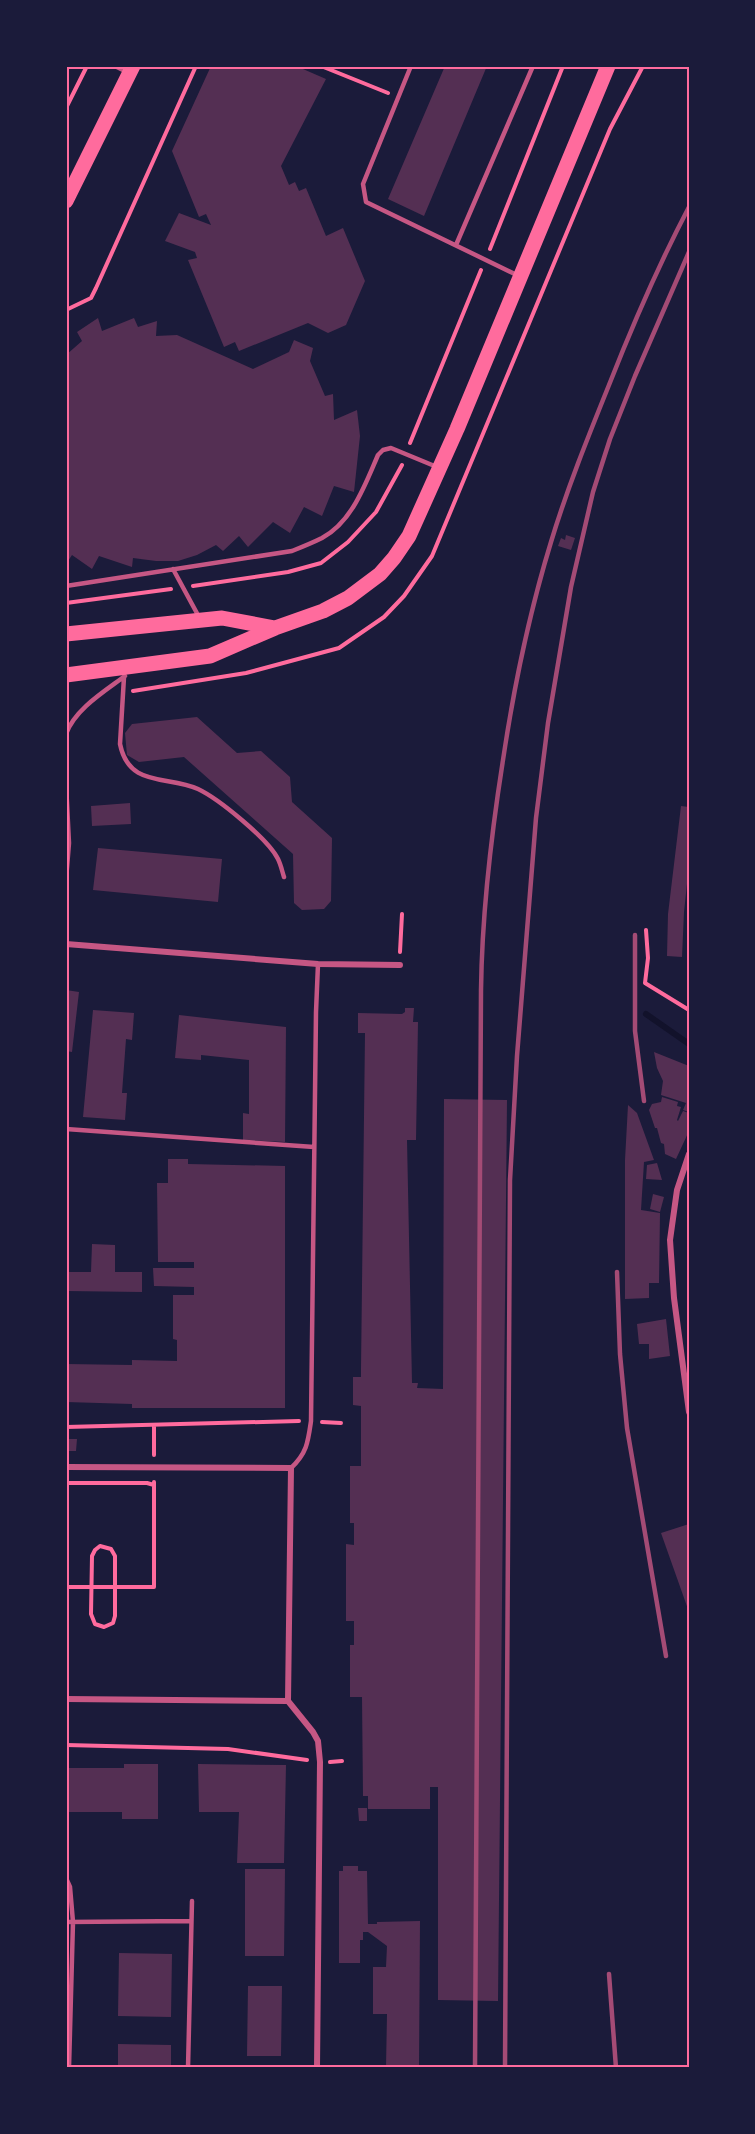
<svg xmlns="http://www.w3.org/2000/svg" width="755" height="2134" font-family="Lora,serif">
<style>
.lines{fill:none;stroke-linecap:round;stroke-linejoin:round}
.stream{stroke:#12122b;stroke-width:6}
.building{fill:#542f53}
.path{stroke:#ff6b9d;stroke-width:4}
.service{stroke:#c65784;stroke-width:4.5}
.minor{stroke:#c65784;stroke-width:6}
.primary{stroke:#ff6b9d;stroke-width:15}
.rail{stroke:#a44b75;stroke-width:4.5}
.neatline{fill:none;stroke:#ff6b9d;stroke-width:2}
</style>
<rect width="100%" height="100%" fill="#1b1b3a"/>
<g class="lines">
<path class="stream" d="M646,1014l43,30"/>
</g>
<path class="building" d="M211,66h85l30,13 -45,87 8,19 6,-3 4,9 7,-3 20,48 17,-8 22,53 -19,44 -18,8 -20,-10 -69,28 -4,-9 -11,5 -36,-87 9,-2 -2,-6 -30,-11 14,-28 32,12 -5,-11 -7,3 -27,-66z
M445,66h42l-63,150 -36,-17z
M98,318l4,13 32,-13 4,9 19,-6 -1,15 21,-1 76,34 36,-17 5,-12 19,8 -3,13 15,35 8,-2 1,26 23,-10 3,26 -6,56 -20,-6 -12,30 -18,-9 -14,26 -17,-11 -25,25 -9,-11 -16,15 -7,-6 -19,10 -19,6h-22l-23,-3 -1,9 -33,-11 -7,13 -20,-14 -6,9v-209l16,-14 -5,-9z
M566,535l9,3 -4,12 -13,-4 3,-8 4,2z
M197,717l40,36 24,-2 29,26 2,25 40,36 -1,63 -7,8 -22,1 -8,-7 -1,-49 -109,-97 -45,5 -12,-7 -2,-22 7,-9z
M130,803l1,21 -39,2 -1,-20z
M681,806l8,1v58l-5,47 -2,45 -15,-1 1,-42z
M98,848l124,11 -4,43 -125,-12z
M66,990l13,2 -7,60 -6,-1z
M405,1008h9l-1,14h5l-2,118h-9l5,243h6l-1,5 26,1 1,-290 63,1 -9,901 -60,-1v-213h-8v22h-62v-13h-5l-1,-99h-12v-52h4v-24h-8v-77l8,1v-22h-4v-57h11v-60l-8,-1v-28h8v-8l4,-336h-7v-20l44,1 3,-2z
M93,1010l41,3 -2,27 -6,-1 -4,54h5l-2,27 -42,-3z
M179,1015l107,12 -1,115 -42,-2v-27l6,1v-54l-48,-5v5l-26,-2z
M654,1052l35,14v46l-6,-2 3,-7 -25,-8 2,-14 -6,-13z
M662,1097l16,5 -1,4 4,1 -4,13 1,1 5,-10 6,2v18l-13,28 -11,-5 -1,-10 -3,-1 -4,-15h-2l-6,-18 3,-6 9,-2z
M628,1105l9,8 17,47 -10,2 -3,48 19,3 -1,70h-10v15l-24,1v-139z
M168,1159h20v5l97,2v242h-153v-4l-66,-2v-38l66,1v-5l45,1v-21l-4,-1v-44h21v-8l-40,-1 -1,-18h41v-6h-36l-1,-79h11z
M657,1163l5,17 -16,-1 1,-14z
M653,1194l11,3 -4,15 -10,-3z
M92,1244l23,1v27h27v20l-76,-1v-19h25z
M666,1319l4,37 -21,3v-15h-10l-2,-20z
M66,1439h11l-1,12h-10z
M689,1524v88l-28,-79z
M124,1764h34v55h-36v-7h-56v-44h58z
M198,1764l88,1 -2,98h-47l2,-51h-40z
M358,1808h9v13h-8z
M343,1866h15v5h9l1,53h9v-2l43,-1 -1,147h-33l1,-54h-14v-47h13l1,-21 -19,-14h-5v8h-3v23h-21v-92h4z
M245,1869h40l-1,87h-39z
M119,1953l53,1 -1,63 -53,-1z
M248,1986h34l-1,70h-34z
M118,2044l53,1v23h-53z"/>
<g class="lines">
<path class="path" d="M321,66l67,27
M66,108l21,-42
M490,249l73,-183
M66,310l25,-12 5,-10 100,-222
M410,443l71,-173
M193,586l95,-14 33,-9 27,-21 28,-30 26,-47
M66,603l105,-14
M133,691l113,-18 93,-25 45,-31 20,-21 28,-40 178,-427 33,-63
M646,930l2,28 -3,25 44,27
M400,952l2,-38
M322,1422l19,1
M154,1425v30
M66,1427l233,-6
M66,1483h81l7,2
M100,1546l11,3 4,7v60l-2,7 -9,4 -9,-3 -4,-10 1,-58 3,-6z
M66,1587h88v-105
M66,1745l162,4 79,11
M330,1762l12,-1"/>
<path class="service" d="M115,66l12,6
M411,66l-48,118 3,18 153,74
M456,245l77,-179
M173,569l26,48
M66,586l226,-35c10,-4 20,-8 30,-13 30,-16 43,-53 56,-83l5,-5 8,-2 46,19
M124,677l-4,67c9,44 47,31 78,45 21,10 70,50 80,70 3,6 4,12 6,18
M66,734c9,-25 39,-43 59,-58
M66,783l3,60 -3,37
M66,1129l248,18
M291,1468c16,-15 17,-26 20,-47l5,-409 2,-48
M66,1878l4,9 3,35 -4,146
M66,1922l124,-1
M188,2068l4,-167"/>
<path class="minor" d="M66,944l252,20 82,1
M689,1154l-12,36 -7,50 4,58 15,114
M66,1467l225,1 -3,233 25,31 5,9 2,21 -3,306
M66,1699l222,2"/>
<path class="primary" d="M66,201l67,-135
M66,634l156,-16 53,10
M66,675l144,-19 65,-28 48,-17 25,-13 32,-24 14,-16 15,-22 48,-107 151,-363"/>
<path class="rail" d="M635,935v96l9,70
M617,1272l3,82 7,74 39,228
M609,1974l7,94
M475,2068l6,-1078c1,-78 10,-154 22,-230 11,-74 26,-146 48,-218 16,-53 37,-105 58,-157 24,-61 50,-121 80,-178
M505,2068l5,-888 7,-124 19,-238 12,-95 23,-136 22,-95 17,-53 25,-63 54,-124"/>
</g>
<rect width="755" height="2134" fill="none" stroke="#1b1b3a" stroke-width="135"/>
<rect x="68" y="68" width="620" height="1998" class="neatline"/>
</svg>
